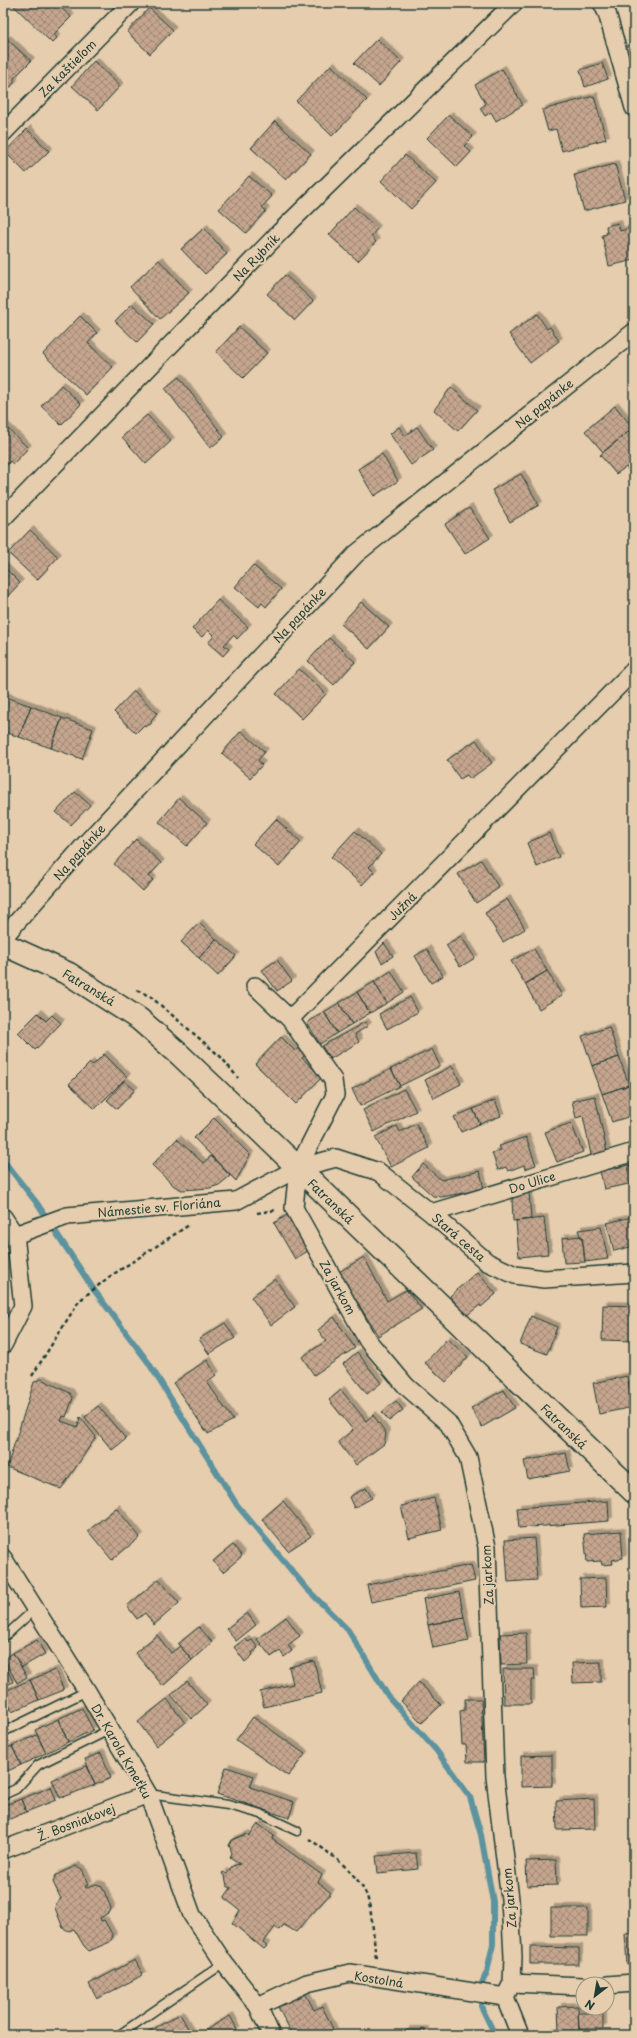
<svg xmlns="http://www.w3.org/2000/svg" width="637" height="2038" font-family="'Playpen Sans',sans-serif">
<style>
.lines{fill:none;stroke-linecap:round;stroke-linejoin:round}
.stream{stroke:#5c939e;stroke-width:6}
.building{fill:url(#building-cross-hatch);stroke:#1f3d34;filter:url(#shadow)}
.lane-casing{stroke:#1f3d34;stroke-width:11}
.street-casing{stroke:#1f3d34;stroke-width:20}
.secondary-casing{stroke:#1f3d34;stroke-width:25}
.path{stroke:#1f3d34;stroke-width:2.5;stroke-dasharray:4 3;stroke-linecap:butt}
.lane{stroke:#e6cdae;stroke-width:8}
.street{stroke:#e6cdae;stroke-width:17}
.secondary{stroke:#e6cdae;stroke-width:22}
.labels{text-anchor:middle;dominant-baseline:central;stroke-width:4;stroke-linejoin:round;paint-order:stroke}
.street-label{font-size:12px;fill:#1f3d34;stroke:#e6cdae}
</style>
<defs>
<pattern id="building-cross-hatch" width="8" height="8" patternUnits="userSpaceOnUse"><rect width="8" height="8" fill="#c5a58e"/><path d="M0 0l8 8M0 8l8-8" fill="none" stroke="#9f8875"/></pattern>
<filter id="shadow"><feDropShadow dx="3.5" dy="-3.5" stdDeviation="0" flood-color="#0004"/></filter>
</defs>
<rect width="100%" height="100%" fill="#e6cdae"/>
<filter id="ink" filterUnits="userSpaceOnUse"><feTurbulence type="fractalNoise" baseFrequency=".025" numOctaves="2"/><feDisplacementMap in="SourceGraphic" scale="8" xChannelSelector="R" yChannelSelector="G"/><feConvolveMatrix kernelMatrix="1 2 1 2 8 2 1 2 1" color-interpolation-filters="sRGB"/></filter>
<g filter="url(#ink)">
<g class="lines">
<path class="stream" d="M3,1160l33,42 58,88 54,72 89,143 70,84 41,41 40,66 48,54 34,47 11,38 12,67v42l-6,28 -5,11 -1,23 14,29"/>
</g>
<path class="building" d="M11,3h50l-2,3 12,11 -17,17 3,4 -5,5z
M149,8l24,22 -23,24 -23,-22z
M7,39l24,22 -17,17v5l-3,4h-6l-2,-2v-42z
M377,39l24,23 -22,24 -25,-23z
M94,61l26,25 -22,24 -26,-24z
M602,63l6,16 -23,8 -5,-17z
M331,65l36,35 -35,36 -36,-35z
M502,69l21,36 -27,16 -5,-9 -6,4 -5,-8 6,-4 -11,-19z
M594,96l12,43 -44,12 -6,-22 -8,2 -6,-21z
M449,115l24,22 -9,9 7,6 -14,15 -30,-29z
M275,121l36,33 -25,26 -35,-32z
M27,129l22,22 -23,22 -21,-21z
M405,155l31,28 -25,26 -30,-28z
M615,164l10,36 -41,11 -10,-36z
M249,176l23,20 -10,11 4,4 -20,22 -27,-24z
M354,207l23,22 -6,7 5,6 -18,19 -29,-26z
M618,223l2,8 11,-3 3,14v18l-25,6 -7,-31 5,-1 -1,-8z
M204,228l23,26 -22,20 -24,-25z
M159,260l30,33 -29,26 -30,-32z
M285,275l28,26 -18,19 -28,-26z
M132,304l22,20 -17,18 -22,-21z
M537,314l10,15 3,-2 9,14 -29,22 -21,-29z
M80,316l17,17 -9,10 25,24 -27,28 -43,-41z
M239,327l28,26 -24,25 -27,-26z
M179,377l45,60 -14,11 -45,-60z
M61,385l20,19 -20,21 -20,-19z
M451,387l26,23 -19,21 -24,-21z
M615,406l18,22 -30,24 -18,-21z
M147,415l24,26 -25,23 -24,-27z
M3,424l25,24 -15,16 -3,-3 -7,8z
M399,427l6,9 12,-9 16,23 -22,15 -21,-31z
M633,428l1,39 -5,4 -3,-4 -10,7 -16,-19z
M382,454l16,27 -24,15 -16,-27z
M521,474l18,31 -29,17 -18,-32z
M469,508l21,30 -25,16 -20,-30z
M30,530l28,27 -21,23 -29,-27z
M253,565l28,24 -15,18 -4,-4 -3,4 -24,-20z
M3,566l17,17 -17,18z
M218,600l30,27 -11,12 -4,-4 -9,10 5,4 -6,7 -15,-13 6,-7 -6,-6 -6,7 -10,-8z
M361,602l28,25 -20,22 -28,-25z
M329,638l26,24 -21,23 -26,-24z
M299,669l27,25 -24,25 -26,-25z
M134,691l23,22 -5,6 -1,5 -6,3 -1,-2 -8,8 -22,-21z
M3,696l28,10 -12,31 -16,-6z
M31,706l31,12 -11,30 -32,-11z
M62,718l31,11 -11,30 -31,-11z
M241,731l24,21 -7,8 4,5 -12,13 -28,-25z
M476,740l16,23 -22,16 -3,-4 -7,4 -13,-19z
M75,792l15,13 -19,20 -15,-13z
M179,798l28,25 -20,23 -28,-24z
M276,819l25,23 -22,25 -26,-23z
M355,831l26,23 -12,13 5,5 -12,13 -31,-28z
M549,833l10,24 -22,10 -10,-24z
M136,839l25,24 -12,13 4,4 -10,11 -29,-27z
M481,860l18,28 -23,15 -18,-29z
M507,899l18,30 -22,13 -18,-29z
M199,923l17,16 -17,19 -18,-16z
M461,936l14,22 -15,9 -14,-22z
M216,939l20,17 -18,20 -19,-18z
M384,943l9,13 -11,7 -6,-11z
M427,949l16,27 -12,7 -16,-27z
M534,949l13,22 -22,13 -14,-23z
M277,960l15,21 -15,10 -15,-21z
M391,971l13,21 -17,11 -13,-21z
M547,971l15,24 -23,14 -14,-25z
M374,982l13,21 -17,10 -13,-21z
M357,992l13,21 -18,11 -13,-21z
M410,997l8,15 -31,17 -8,-15z
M339,1003l13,21 -15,9 -13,-21z
M324,1012l13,21 -17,11 -13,-21z
M38,1013l8,8 6,-6 9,8 -26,27 -17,-17z
M365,1022l3,4 -13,8 4,8 -29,17 -8,-13z
M609,1027l10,30 -27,9 -10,-30z
M281,1037l14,14 3,-3 7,7 -3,3 20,19 -26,27 -41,-40z
M432,1049l8,17 -40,20 -9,-17z
M104,1054l23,23 -32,32 -26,-25 21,-21 3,2z
M619,1057l10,28 -27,9 -10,-28z
M452,1066l9,18 -27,14 -9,-18z
M391,1069l9,17 -40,20 -8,-17z
M124,1081l11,9 -18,19 -10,-9z
M629,1085l5,13v17l-22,7 -10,-28z
M404,1089l12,22 -42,21 -11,-22z
M595,1096l12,56 -16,3 -8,-39 -7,2 -4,-17z
M495,1100l6,16 -21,8 -7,-15z
M473,1109l7,15 -19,8 -7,-15z
M214,1118l36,37 -14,26 -42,-43z
M571,1123l12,29 -26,10 -12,-30z
M416,1124l13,24 -38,19 -16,-30 22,-11 3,6z
M526,1137l10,28 -11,4 -1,-4 -16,6 -2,-4 -8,3 -6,-17 9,-3 -2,-4z
M177,1139l26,24 8,-7 19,20 -11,9 -9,3 -28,2 -8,-4 -22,-21z
M423,1164l18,16 39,-9 4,18 -42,8 -9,-1 -21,-19z
M630,1165l4,18 -30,6 -4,-18z
M529,1192l2,27 -18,2 -1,-23z
M289,1214l22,35 -16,10 -21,-36z
M632,1217l2,8v21l-20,5 -7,-28z
M544,1218l4,36 -29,3 -3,-36z
M601,1227l7,32 -23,3 -2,-19 -5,-13z
M582,1236l3,26 -21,1 -2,-25z
M364,1257l23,44 19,-11 16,19 -44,27 -39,-64z
M477,1272l19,22 -15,13 -1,-2 -14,11 -16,-20z
M275,1279l20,28 -24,18 -20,-28z
M603,1305l31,1 -1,35 -31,-1z
M531,1316l26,11 -10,27 -27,-10z
M334,1317l21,31 -41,27 -12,-18 24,-16 -8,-11z
M225,1323l10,15 -26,16 -10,-15z
M447,1339l21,18 -22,25 -21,-19z
M357,1352l24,31 -14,11 -24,-30z
M207,1360l9,15 -9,7 26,38 -25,14 -35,-51z
M627,1376l6,31 -34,7 -6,-31z
M41,1379l29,14 3,5 -7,19 -3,-1 -2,5 17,6 2,-10 16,20 -35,52 -54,-22 27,-85z
M341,1390l25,31 7,-6 13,18 -2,11 -28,21 -18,-23 15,-12 -24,-30z
M504,1390l11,18 -33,19 -11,-19z
M396,1401l7,9 -14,11 -7,-9z
M98,1406l28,33 -14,11 -27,-33z
M566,1453l4,18 -42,8 -4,-18z
M366,1488l6,10 -18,10 -5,-11z
M434,1498l8,32 -33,8 -8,-32z
M283,1501l28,35 -23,15 -26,-32z
M608,1501l1,20 -90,7 -2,-20z
M116,1508l24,29 -28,23 -24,-29z
M621,1531l2,27 -11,2 1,4 -11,1 -1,-4 -14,1 -3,-28z
M534,1538l3,42 -29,2 -3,-42z
M233,1545l9,11 -19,16 -10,-11z
M471,1565l4,16 -104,21 -4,-17z
M606,1578l1,29 -26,1 -1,-29z
M159,1579l20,24 -25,22 -9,-12 -8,6 -10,-13z
M459,1592l5,25 -36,8 -5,-26z
M247,1613l9,12 -20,16 -10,-12z
M286,1617l14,19 -12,9 4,6 -8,6 -4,-6 -9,6 -14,-18z
M464,1617l5,24 -36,7 -5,-23z
M199,1627l13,15 -20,18 -14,-16z
M526,1633l1,31 -26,1 -1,-31z
M157,1635l14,18 9,-7 12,14 -29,26 -28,-33z
M246,1639l2,3 4,-2 6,8 -6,5 1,2 -8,7 -11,-15z
M37,1640l8,14 -23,13 -9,-14z
M13,1653l14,24 -10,6 -13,-24z
M3,1660l10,22 -10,5z
M314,1661l8,32 -58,14 -4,-15 33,-8 -4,-17z
M601,1662v20l-28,1 -1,-20z
M503,1669h31l1,11h-4v24h-27z
M55,1670l9,20 -25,10 -9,-20z
M30,1680l9,20 -27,12 -9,-20z
M187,1681l20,24 -16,14 -20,-24z
M419,1682l22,23 -19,18 -21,-22z
M3,1692l7,16 -7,3z
M167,1699l18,24 -29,23 -18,-24z
M465,1699h16l3,63h-17l-1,-17h-4l-2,-34 5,-1z
M82,1708l11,22 -25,12 -10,-23z
M253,1717l52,37 -17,22 -52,-36z
M58,1719l10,23 -22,11 -11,-23z
M37,1735l9,18 -25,12 -9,-19z
M12,1746l9,19 -18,8v-23z
M101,1753l10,25 -16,7 -10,-26z
M552,1755v31l-31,1v-31z
M87,1766l8,19 -35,13 -8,-18z
M226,1767l28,9 -4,11 44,15 -5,16 -72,-24z
M51,1787l5,13 -30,12 -5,-13z
M21,1799l5,13 -23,10v-16z
M594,1799l1,30 -38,1 -1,-29z
M258,1824l16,12 -2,3 50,36 -4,7 13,11 -35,39 -12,-7 -5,5 -4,-3 -12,16 4,3 -3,3 -32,-26 8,-13 -16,-12 7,-10 -4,-2 -2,-10 -3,-2 1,-2 4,2 5,-8 8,-2 -10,-7 2,-4 -3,-8 3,-5 14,-6 3,2z
M416,1853l2,16 -40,4 -2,-17z
M556,1860l1,25 -30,1 -1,-25z
M76,1866l6,3 7,15 -4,2 1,2 10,-4 6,2 9,22 -1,4 -10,6 1,3 3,-1 9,16 -3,6 -21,9 -5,-5 -10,-17 -5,2 -6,-3 -8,-20 1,-5 5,-4 -8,-17 3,-7z
M551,1908h37v28h-37z
M634,1933v31l-7,1 -2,-31z
M530,1947l49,1v16h-49z
M135,1960l8,15 -46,24 -8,-15z
M305,1993l9,17 8,-4 12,25 -8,4h-34l-14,-28z
M578,2006l1,25h-20l-1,-24z
M578,2013h25v16h-24z
M180,2014l10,18 -5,3h-42z
M230,2016l7,13 -4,3 2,3h-29l-2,-4z
M406,2030h19v5h-19z
M549,2032l30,1v2h-30z"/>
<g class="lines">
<defs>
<path id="lane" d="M3,1638l32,-29
M3,1732l84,-41
M148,1794l80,11 33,9 36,17
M3,1795l13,-6 22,-24 71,-35
M119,2035l105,-72"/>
<path id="street" d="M602,3l5,10 27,95
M3,133l128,-130
M3,518l277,-286 234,-229
M3,938l84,-96 269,-288 278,-222
M255,986l35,33
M431,1213l203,-61
M3,1217l12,18 8,71 -20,39
M15,1235l52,-19 169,-15 62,-33 38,-10 43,14 52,41 56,49 28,13 29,4 90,-6
M3,1558l84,133 61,103 44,121 32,48 34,43 13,29
M3,1850l145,-56
M512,1983l71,3
M607,1985l27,-2
M258,2006l49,-23 43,-10 155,24
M520,2035l-15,-38 7,-14 1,-26 -3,-58 -15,-122 -8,-230 -19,-90 -20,-34 -42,-37 -38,-45 -74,-133 4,-40 37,-73 -2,-15 -43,-61 344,-349"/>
<path id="secondary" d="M3,944l66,30 70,45 40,35 82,78 373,360"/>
</defs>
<use href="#lane" class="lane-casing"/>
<use href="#street" class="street-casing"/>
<use href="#secondary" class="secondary-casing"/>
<path class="path" d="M137,990l14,7 70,60 17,21
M257,1213l19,-3
M32,1376l47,-75 30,-24 80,-52
M309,1839c21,14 46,32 57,55 6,13 8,49 10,64"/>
<use href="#lane" class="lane"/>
<use href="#street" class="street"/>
<use href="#secondary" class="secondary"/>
</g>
</g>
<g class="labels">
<g class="street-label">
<text transform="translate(67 68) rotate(-45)">Za kaštieľom</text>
<text transform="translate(256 257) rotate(-46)">Na Rybník</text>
<text transform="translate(544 403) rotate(-39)">Na papánke</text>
<text transform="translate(299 615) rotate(-47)">Na papánke</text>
<text transform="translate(79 852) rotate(-48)">Na papánke</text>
<text transform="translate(402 906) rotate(-45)">Južná</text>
<text transform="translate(89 987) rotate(31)">Fatranská</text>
<text transform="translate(532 1182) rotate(-17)">Do Ulice</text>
<text transform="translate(331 1201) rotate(44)">Fatranská</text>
<text transform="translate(159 1207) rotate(-5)">Námestie sv. Floriána</text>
<text transform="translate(459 1237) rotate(41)">Stará cesta</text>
<text transform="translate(338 1287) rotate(61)">Za jarkom</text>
<text transform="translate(564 1426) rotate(44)">Fatranská</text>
<text transform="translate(487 1575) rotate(-93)">Za jarkom</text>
<text transform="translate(122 1751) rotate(60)">Dr. Karola Kmeťku</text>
<text transform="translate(76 1822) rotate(-21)">Ž. Bosniakovej</text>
<text transform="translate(509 1898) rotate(-95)">Za jarkom</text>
<text transform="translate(379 1979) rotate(9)">Kostolná</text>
</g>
</g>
<rect width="637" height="2038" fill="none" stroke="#e6cdae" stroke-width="16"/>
<rect x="8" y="8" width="621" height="2022" fill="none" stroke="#1f3d34" stroke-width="1.5" filter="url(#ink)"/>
<g transform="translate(595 1996) rotate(211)"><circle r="19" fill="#e6cdae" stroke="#96937d"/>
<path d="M0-3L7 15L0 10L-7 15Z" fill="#1f3d34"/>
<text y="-6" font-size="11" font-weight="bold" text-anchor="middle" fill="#1f3d34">N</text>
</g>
</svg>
